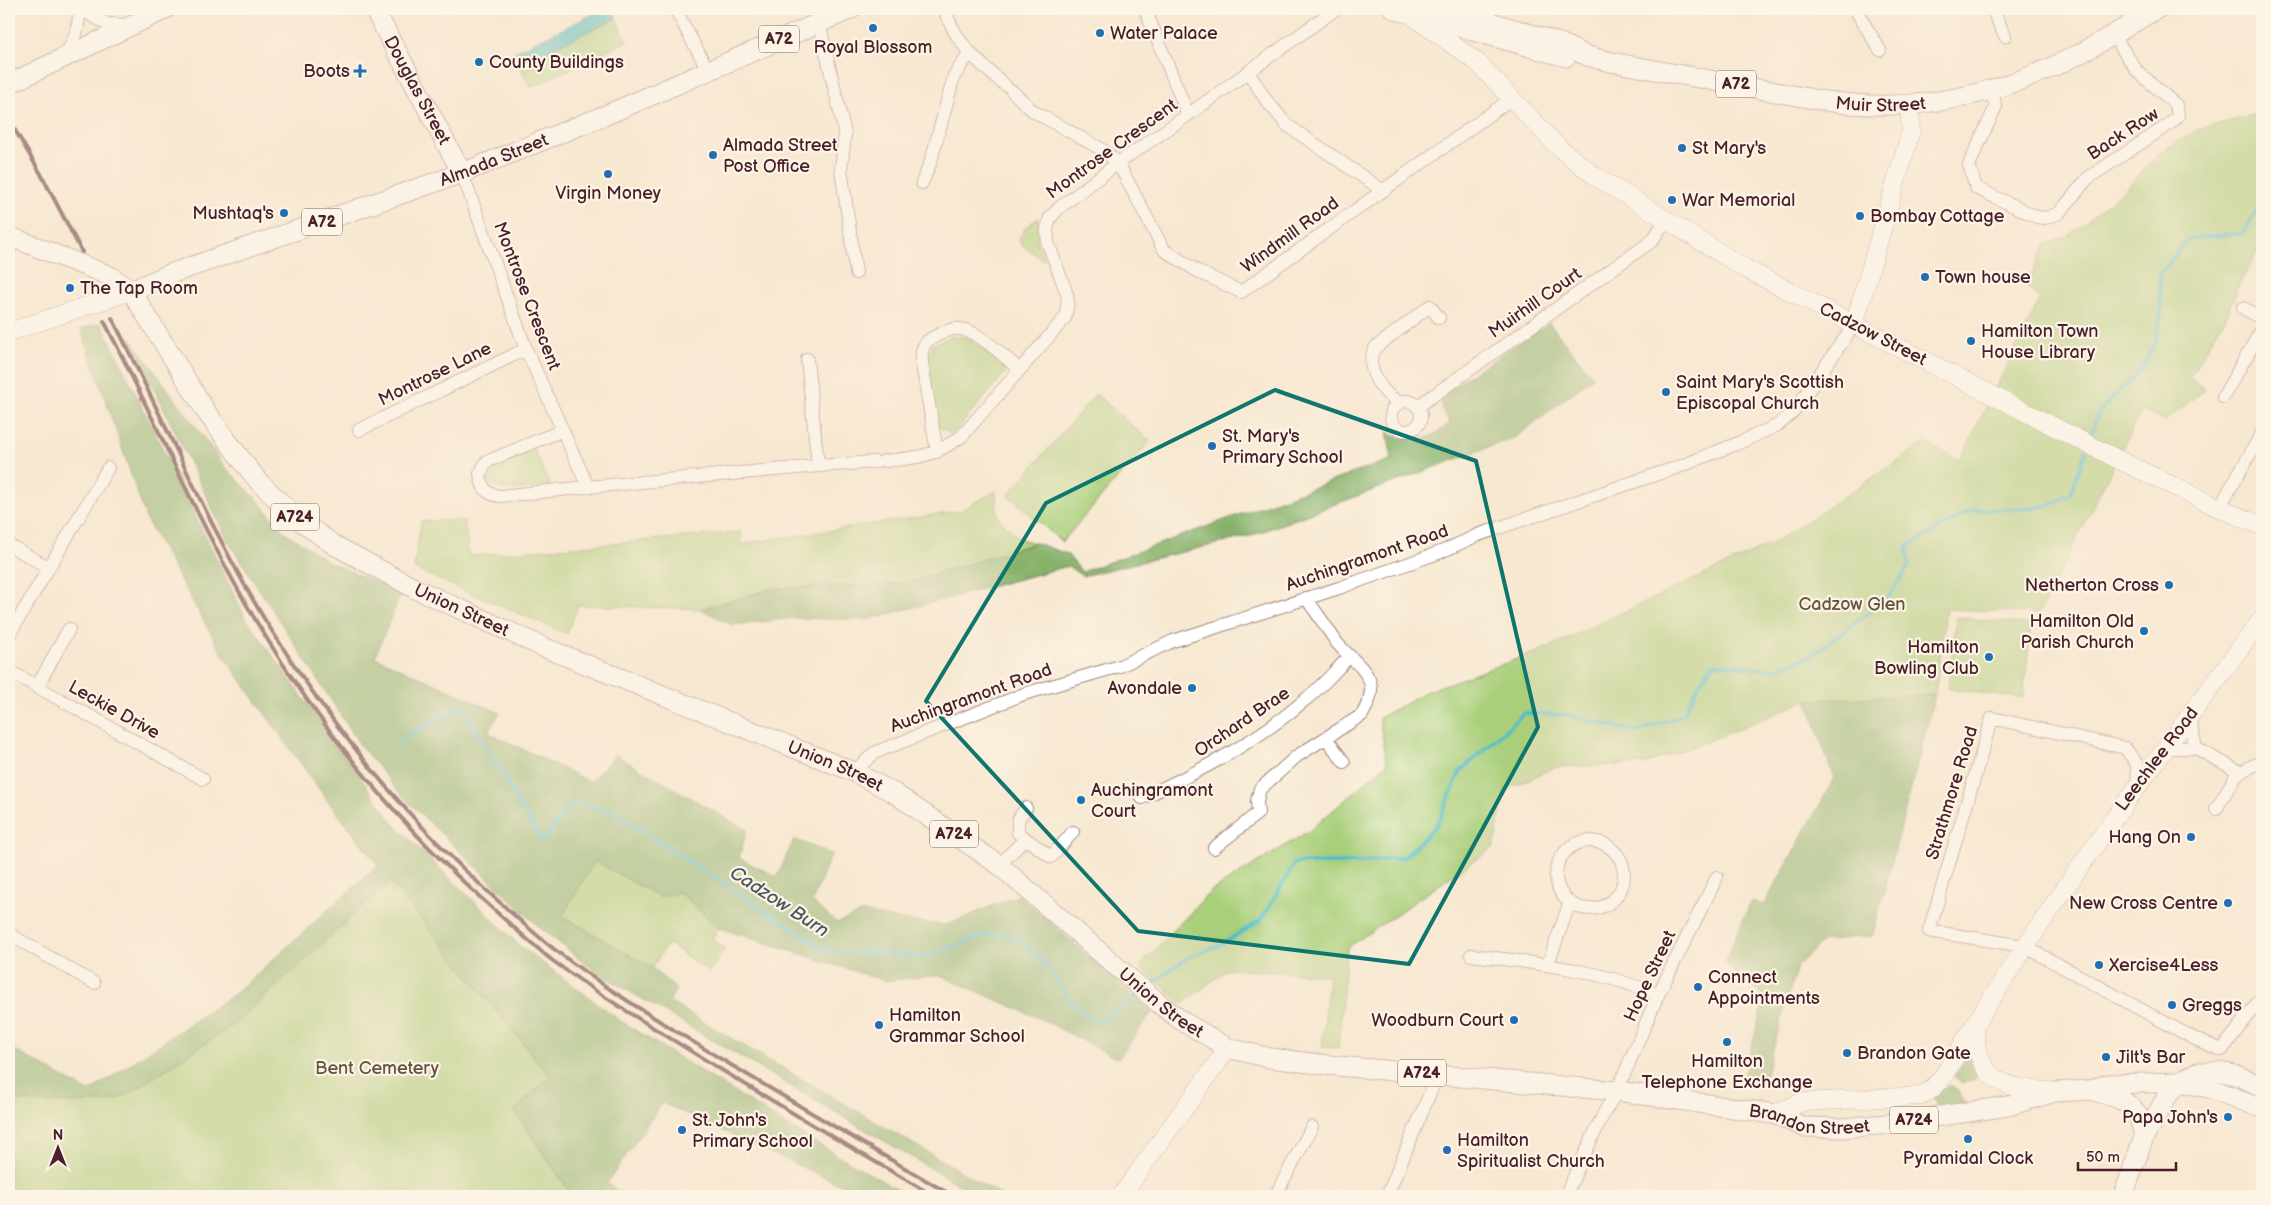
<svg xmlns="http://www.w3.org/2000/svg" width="2271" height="1205" font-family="'Balsamiq Sans',sans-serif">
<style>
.green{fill:#a9cf7a;stroke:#7a7752}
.forest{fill:#86b26a;stroke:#68684a}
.water{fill:#4ebcc5;stroke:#4c6e78}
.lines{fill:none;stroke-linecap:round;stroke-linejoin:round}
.stream{stroke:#4ebcc5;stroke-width:4}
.street-casing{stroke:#a0847e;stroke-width:14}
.secondary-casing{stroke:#a0847e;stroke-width:19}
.primary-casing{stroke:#a0847e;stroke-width:21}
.street{stroke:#fff;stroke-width:12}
.secondary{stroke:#fff;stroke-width:18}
.primary{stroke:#fff;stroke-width:19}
.rail{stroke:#4a1f2b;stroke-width:4}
.marked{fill:none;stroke:#0f766e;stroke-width:4;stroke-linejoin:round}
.poi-dot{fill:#1f6fb2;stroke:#fcf5e5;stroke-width:2}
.labels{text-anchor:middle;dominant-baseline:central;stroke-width:4.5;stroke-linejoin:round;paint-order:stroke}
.shield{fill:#fcf5e5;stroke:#7f5f63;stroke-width:1}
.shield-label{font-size:16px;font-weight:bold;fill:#4a1f2b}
.poi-label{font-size:18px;fill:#4a1f2b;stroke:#fcf5e5;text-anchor:start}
.street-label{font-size:18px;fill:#4a1f2b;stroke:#fcf5e5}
.park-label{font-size:18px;fill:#665443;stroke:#fcf5e5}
.water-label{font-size:19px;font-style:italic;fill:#4b5661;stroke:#fcf5e5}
</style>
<rect width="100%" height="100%" fill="#fcf5e5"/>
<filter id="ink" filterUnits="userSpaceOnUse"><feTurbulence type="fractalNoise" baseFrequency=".02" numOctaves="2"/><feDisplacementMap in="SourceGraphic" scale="10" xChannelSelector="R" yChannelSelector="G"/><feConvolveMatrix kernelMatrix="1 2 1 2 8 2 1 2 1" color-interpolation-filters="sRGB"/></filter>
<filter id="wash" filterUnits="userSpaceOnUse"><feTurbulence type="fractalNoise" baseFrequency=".0096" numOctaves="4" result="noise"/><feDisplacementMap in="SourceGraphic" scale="20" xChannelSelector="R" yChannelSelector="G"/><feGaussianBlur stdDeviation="1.12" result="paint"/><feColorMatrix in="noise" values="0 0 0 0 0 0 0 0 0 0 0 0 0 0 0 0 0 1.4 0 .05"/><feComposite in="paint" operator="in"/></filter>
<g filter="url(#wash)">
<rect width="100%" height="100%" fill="#f7e8d1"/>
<path class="green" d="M616,18l11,23 -96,47 -12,-24z
M2262,113v132l-27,46 2,2 -8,13 1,4 -41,68 16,11 -40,32 -23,-12 -103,204 -93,-4 -11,86 -128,5 -83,35 -79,29 -90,3 -50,23 -11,57 -147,101 -9,100 -16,-1 7,-72 -101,-6 -46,35 -42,-38 70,-74 99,-61 78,-67 -8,-46 48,-27 113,-40 235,-109 150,-99 35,17 80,-161 -14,-12 20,-43 22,-8 60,-49 33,-35 38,-23z
M1038,218l-1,23 8,19h-2l-21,-15 -3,-6 7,-12z
M953,336l14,1 37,29 1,7 -47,56 -8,5 -12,-8 -11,-66 6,-16z
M1096,394l54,47 -88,101 -54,-47z
M534,449l16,37c-17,1 -75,14 -57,-20z
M996,491l2,27 22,21 15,4 -128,41 -133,4 -73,21 -123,-4 -11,29 -153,-65 7,-48h43l5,35 272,-24v12l219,-33z
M1956,617l75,8 -8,73 -75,-9z
M595,861l65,36 19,-5 40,36 -7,11 13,9 -16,24 -41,-29 -16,25 -90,-52z
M390,881l160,195 -36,35 56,81 8,4h-569v-95l97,1 21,-7 109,-72z"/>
<path class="forest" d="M101,323l144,294 148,206 127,123 102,76 192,120 95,54h-49l-19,-11 -179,-82 -55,80 18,13h-47l-8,-4 -56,-81 36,-35 -160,-195 -154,142 -109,72 -18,7 -58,1 -42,-3v-53l80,45 148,-100 141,-127 -57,-73 -98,-137 -76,-134 -66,-192z
M1549,323l44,54 -77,60 -266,99 -168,40 -14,-10 -202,54 -71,-2 -63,7 -31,-16 71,-20 134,-6 130,-40 31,11 15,18 310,-113 -5,-27c24,14 42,9 63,-9l-8,-14 -1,-15z
M128,335l98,133 31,31 26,32 48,32 70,30 -26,64 125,56 -12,19 102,50 25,-27 132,75 -8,28 38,19 17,-38 37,15 -19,48 25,21 26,-11 44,9 39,4 73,-30 133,117 -34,47 -77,-40 -102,-44 -54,6 -166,-53 -39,-36 -20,5 -65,-36 -33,55 90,52 24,21 -7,13 334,194h-25l-380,-223 -58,-45 -137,-131 -43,-52 -132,-204z
M1935,695l-62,240 -50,6 -26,25 -34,118 -21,-2 23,-85 -29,-21 -11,-14 26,-61 13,4 70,-126 -27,-79z
M1968,1056l10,17 -3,6 -12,4 -9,-7z
M1950,1085l9,5 3,11 4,2 -26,7 -7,-15z"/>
<path class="water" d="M604,9h7l5,9 -97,46 -5,-12z"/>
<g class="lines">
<path class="stream" d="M2089,441l9,-28 42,-43 16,-28 5,-31 -1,-37 28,-35 55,-6 19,-31
M400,741l61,-36 81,137 31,-40 42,11 211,137 99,7 61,-22 30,1 30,29 25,37 28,22 40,-30
M1148,987l39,-29 35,-14 39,-24 34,-57h60l50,-6 33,-34 22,-51 64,-59 43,2 70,17 46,-17 17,-33 14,-19 59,7 38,-14 76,-57 22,-33 -2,-19 64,-37 54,-1 26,-4 20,-12 15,-43"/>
</g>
</g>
<g filter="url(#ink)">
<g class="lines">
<defs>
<path id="street" d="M80,9l27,15 21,1
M675,9l33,61
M944,9c14,37 32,51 61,76
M1145,9l43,106
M1855,9l25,41
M1992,9l13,27
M819,22l26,112 -4,35 15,104
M64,57c10,-15 16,-30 15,-48
M1248,72l18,28 21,25 95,65
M1012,91l21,20 70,39 15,13 46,87 35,22 42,20 270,-193
M1991,91l5,15 -27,59 7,23 61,29 8,1 14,-5 29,-35 83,-55 7,-7 -2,-11 -39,-34 -24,-36
M462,173l64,176 62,138 230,-21 57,-4
M922,183l9,-22 23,-85 15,-22
M2243,308l19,11
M807,359l11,107
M2223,397l39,-68
M1391 416a15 15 0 1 1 30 0a15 15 0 1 1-30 0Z
M1401,403c-19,-7 -39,-38 -25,-56l54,-41 9,12
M1417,407l235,-166 14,-21
M359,430l167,-81
M563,430l-77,32 -6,12c2,14 6,21 21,22l87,-9
M937,452l-15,-88c-1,-14 0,-22 14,-28 8,-4 16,-8 25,-7 19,3 43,28 58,40
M884,461c34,-3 49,-4 78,-25l103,-118 3,-16 -1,-8 -19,-51 -1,-14 3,-11 9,-10 59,-45 70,-48 148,-106
M2219,508l43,-75
M9,545l39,22
M9,635l99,-167
M9,671l194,108
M37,687l32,-58
M2189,716l7,32
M1326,738l18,24
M2165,748h31l44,24
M854,772l20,-19 150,-59 96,-28 53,-25 166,-53 102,-36 37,-17 203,-69 60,-24 37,-17 16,-14 60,-86
M2138,784l-1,-20 -12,-16 -133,-30 -63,213 95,15 173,94 25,10 40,-53
M1142,798c59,-27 114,-56 163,-98 16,-13 30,-29 44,-43
M1026,808l-8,12v13l33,24 22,-25
M2216,809l21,-35 25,-13
M1556 875a34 34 0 1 1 68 0a34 34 0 1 1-68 0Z
M1214,848l44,-35 -1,-12 3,-12 37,-33 65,-41c5,-9 12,-22 8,-33 -5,-15 -23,-27 -33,-39 -10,-15 -20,-30 -31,-45
M999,865l26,-26
M9,934l85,49
M1471,955c63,8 128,14 187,40
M1548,964l22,-62
M1275,1196l37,-69
M1387,1196l51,-122
M1565,1196l39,-83 13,-22 41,-96 59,-118"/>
<path id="secondary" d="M1415,18l62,44 81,85 37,29 151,93 371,190 102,49 43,18
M1854,325l57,-194 -2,-26
M9,332l122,-41
M1974,1027c6,59 28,59 80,65
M1774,1114l29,-12 118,-6 11,-7 12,-14c95,-159 206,-307 318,-456
M1121,1196l107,-148"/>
<g id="primary">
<path id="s1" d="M374,9l88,164"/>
<path d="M1394,9l172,48"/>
<path id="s2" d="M1448,9l112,34 27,13 24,6 214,39c88,13 171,-4 250,-45 28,-14 55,-32 82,-47"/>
<path d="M9,84l157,-75"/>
<path id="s3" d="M9,236l101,40 21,15 76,122 36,49 17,21 38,36 36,26 80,43 129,59 311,125 40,21 105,72 163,141 20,15 46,27 42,10 57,7 290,26 157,23 30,13 39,1 44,-4 121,-18 47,-14 34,-2 19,-6 71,-2 30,6 53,20"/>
<path id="s4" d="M131,291l36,-16 295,-102 151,-61 238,-103"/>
<path d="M2090,1090c17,5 38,8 48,25 3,6 4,16 6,22"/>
<path d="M2123,1196l21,-59 22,-39 13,-16 19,-10h23l18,4 23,11"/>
</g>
</defs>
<use href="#street" class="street-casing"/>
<use href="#secondary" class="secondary-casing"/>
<use href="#primary" class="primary-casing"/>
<use href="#street" class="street"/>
<use href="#secondary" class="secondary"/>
<use href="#primary" class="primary"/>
<path class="rail" d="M9,120l32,54 41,78
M112,318c52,100 95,206 153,302 65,105 139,197 231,279 21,18 40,37 62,53 52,40 108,73 163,107 77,46 154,92 232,137
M104,321c53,101 96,207 155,305 65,107 139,198 233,282 20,18 40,36 61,53 52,38 107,71 162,105 72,44 146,88 219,130"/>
</g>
</g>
<path d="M0 0H2271V1205H0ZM1275,390l201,71 62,266 -129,237 -271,-33 -212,-230 120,-198z" fill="#f7e8d1" fill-opacity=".55" fill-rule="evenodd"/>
<path class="marked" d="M1275,390l201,71 62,266 -129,237 -271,-33 -212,-230 120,-198z"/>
<g class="poi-dot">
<circle cx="873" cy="28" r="5"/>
<circle cx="1100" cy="33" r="5"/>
<circle cx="479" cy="62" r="5"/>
<path d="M357.5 63.5h5v5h5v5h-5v5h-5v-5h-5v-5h5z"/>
<circle cx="1682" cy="148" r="5"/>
<circle cx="713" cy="155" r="5"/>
<circle cx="608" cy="174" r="5"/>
<circle cx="1672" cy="200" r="5"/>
<circle cx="284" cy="213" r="5"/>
<circle cx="1860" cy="216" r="5"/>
<circle cx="1925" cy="277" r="5"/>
<circle cx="70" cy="288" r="5"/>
<circle cx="1971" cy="341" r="5"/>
<circle cx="1666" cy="392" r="5"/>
<circle cx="1212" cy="446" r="5"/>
<circle cx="2169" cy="585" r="5"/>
<circle cx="2144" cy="631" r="5"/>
<circle cx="1989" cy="657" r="5"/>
<circle cx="1192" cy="688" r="5"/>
<circle cx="1081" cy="800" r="5"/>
<circle cx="2191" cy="837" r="5"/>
<circle cx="2228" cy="903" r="5"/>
<circle cx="2099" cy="965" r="5"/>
<circle cx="1698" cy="987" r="5"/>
<circle cx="2172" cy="1005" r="5"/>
<circle cx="1514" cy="1020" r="5"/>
<circle cx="879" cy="1025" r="5"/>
<circle cx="1727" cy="1042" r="5"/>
<circle cx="1847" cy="1053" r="5"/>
<circle cx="2106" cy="1057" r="5"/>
<circle cx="2228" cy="1117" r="5"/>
<circle cx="682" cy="1130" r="5"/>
<circle cx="1968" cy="1139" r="5"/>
<circle cx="1447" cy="1150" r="5"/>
</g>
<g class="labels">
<g class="shield">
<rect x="759" y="25.5" width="40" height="27" rx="4"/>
<rect x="1716" y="70.5" width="40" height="27" rx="4"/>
<rect x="302" y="208.5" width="40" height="27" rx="4"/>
<rect x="271" y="503.5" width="48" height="27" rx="4"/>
<rect x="930" y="820.5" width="48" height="27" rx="4"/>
<rect x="1398" y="1059.5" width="48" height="27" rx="4"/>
<rect x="1890" y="1106.5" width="48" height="27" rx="4"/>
</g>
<g class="shield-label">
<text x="779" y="39">A72</text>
<text x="1736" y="84">A72</text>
<text x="322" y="222">A72</text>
<text x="295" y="517">A724</text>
<text x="954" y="834">A724</text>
<text x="1422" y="1073">A724</text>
<text x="1914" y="1120">A724</text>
</g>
<g class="poi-label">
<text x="1110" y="33">Water Palace</text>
<text x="873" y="47" text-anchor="middle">Royal Blossom</text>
<text x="489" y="62">County Buildings</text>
<text x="350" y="71" text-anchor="end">Boots</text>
<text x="723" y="145">Almada Street<tspan x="723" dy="21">Post Office</tspan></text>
<text x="1692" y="148">St Mary's</text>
<text x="608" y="193" text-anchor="middle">Virgin Money</text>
<text x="1682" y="200">War Memorial</text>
<text x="274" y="213" text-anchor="end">Mushtaq's</text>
<text x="1870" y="216">Bombay Cottage</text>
<text x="1935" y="277">Town house</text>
<text x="80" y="288">The Tap Room</text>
<text x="1981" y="331">Hamilton Town<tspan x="1981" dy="21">House Library</tspan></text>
<text x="1676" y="382">Saint Mary's Scottish<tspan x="1676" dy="21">Episcopal Church</tspan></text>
<text x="1222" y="436">St. Mary's<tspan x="1222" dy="21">Primary School</tspan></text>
<text x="2159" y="585" text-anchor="end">Netherton Cross</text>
<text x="2134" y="621" text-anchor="end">Hamilton Old<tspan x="2134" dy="21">Parish Church</tspan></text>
<text x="1979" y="647" text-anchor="end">Hamilton<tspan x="1979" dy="21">Bowling Club</tspan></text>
<text x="1182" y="688" text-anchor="end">Avondale</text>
<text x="1091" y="790">Auchingramont<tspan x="1091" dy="21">Court</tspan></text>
<text x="2181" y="837" text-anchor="end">Hang On</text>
<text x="2218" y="903" text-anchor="end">New Cross Centre</text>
<text x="2109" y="965">Xercise4Less</text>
<text x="1708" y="977">Connect<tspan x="1708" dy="21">Appointments</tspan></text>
<text x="2182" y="1005">Greggs</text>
<text x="889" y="1015">Hamilton<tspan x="889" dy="21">Grammar School</tspan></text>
<text x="1504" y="1020" text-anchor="end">Woodburn Court</text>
<text x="1857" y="1053">Brandon Gate</text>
<text x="2116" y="1057">Jilt's Bar</text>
<text x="1727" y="1061" text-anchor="middle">Hamilton<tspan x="1727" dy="21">Telephone Exchange</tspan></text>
<text x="2218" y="1117" text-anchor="end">Papa John's</text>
<text x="692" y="1120">St. John's<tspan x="692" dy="21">Primary School</tspan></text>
<text x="1457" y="1140">Hamilton<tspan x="1457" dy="21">Spiritualist Church</tspan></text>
<text x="1968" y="1158" text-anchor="middle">Pyramidal Clock</text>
</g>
<g class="street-label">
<text stroke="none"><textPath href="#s1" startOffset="92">Douglas Street</textPath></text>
<text stroke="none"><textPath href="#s2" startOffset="445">Muir Street</textPath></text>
<text transform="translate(2123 134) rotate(-33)">Back Row</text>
<text transform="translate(1112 149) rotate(-36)">Montrose Crescent</text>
<text stroke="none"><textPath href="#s4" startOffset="386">Almada Street</textPath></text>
<text transform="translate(1290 235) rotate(-36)">Windmill Road</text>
<text transform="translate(527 296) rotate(69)">Montrose Crescent</text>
<text transform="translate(1535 303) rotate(-35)">Muirhill Court</text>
<text transform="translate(1873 334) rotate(27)">Cadzow Street</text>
<text transform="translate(435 374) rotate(-26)">Montrose Lane</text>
<text transform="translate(1367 558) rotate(-19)">Auchingramont Road</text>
<text stroke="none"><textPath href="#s3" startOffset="606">Union Street</textPath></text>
<text transform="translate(971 698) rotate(-20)">Auchingramont Road</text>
<text transform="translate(114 710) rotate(29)">Leckie Drive</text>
<text transform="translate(1242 722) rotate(-34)">Orchard Brae</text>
<text transform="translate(2157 759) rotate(-53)">Leechlee Road</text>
<text stroke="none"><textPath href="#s3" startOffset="1011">Union Street</textPath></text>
<text transform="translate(1952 793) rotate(-73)">Strathmore Road</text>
<text transform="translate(1650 976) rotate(-65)">Hope Street</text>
<text stroke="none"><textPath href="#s3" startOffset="1416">Union Street</textPath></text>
<text stroke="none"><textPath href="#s3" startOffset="2084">Brandon Street</textPath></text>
</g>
<g class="park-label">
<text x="1852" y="604">Cadzow Glen</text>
<text x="377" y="1068">Bent Cemetery</text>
</g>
<g class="water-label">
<text transform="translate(779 902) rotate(33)">Cadzow Burn</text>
</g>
</g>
<rect width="2271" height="1205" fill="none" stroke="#fcf5e5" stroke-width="30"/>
<g transform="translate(58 1148)" stroke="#fcf5e5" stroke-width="4" paint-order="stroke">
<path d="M0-4L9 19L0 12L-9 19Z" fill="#4a1f2b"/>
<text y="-8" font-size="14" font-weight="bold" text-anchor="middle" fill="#4a1f2b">N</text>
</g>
<path d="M2078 1162v8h98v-8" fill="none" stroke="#4a1f2b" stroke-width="2.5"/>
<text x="2086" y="1162" font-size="15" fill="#4a1f2b" stroke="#fcf5e5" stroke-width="4" paint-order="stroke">50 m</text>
</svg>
